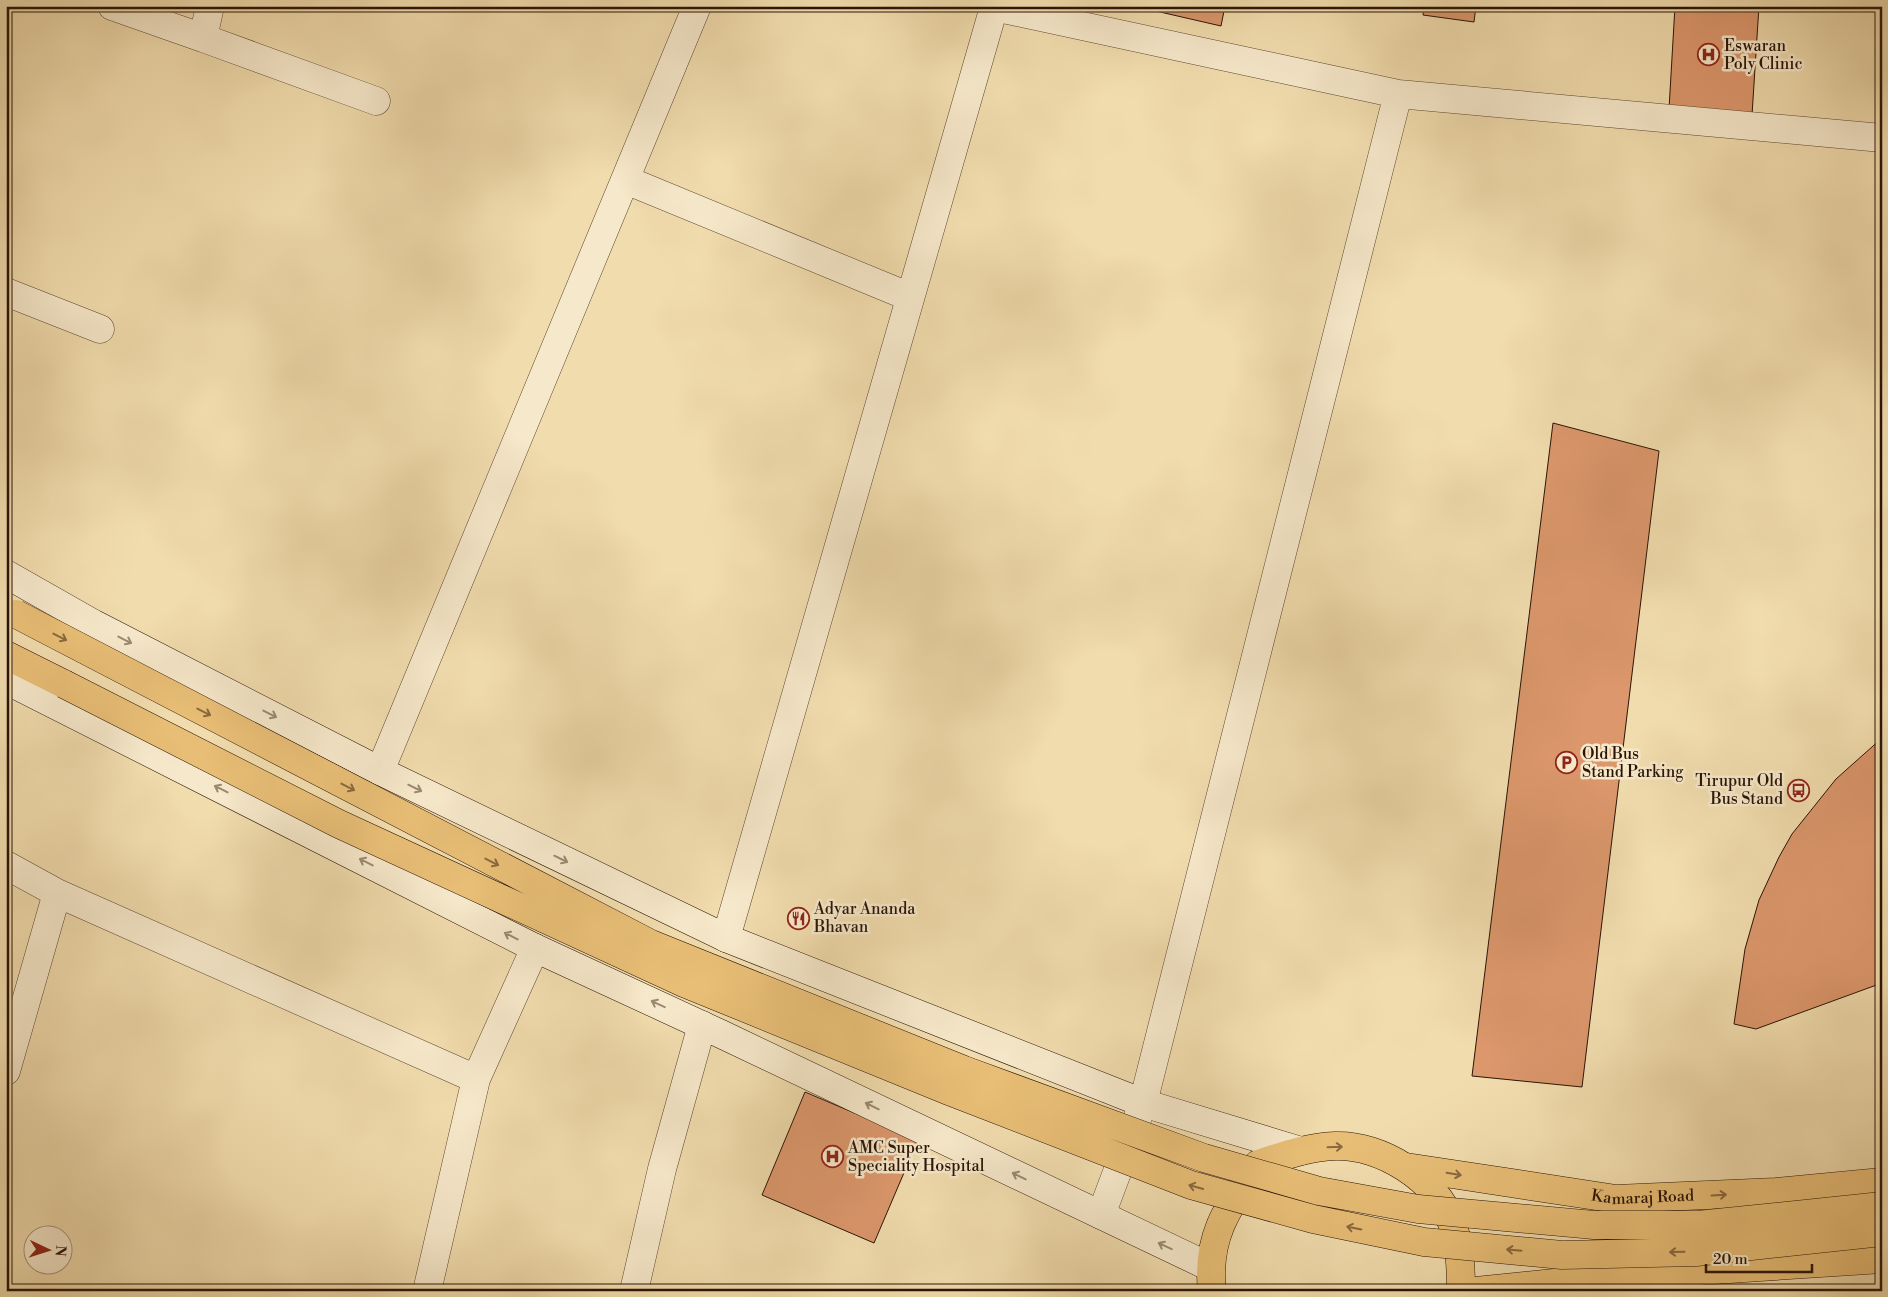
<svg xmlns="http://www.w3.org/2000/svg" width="1888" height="1297" font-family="'Libre Bodoni',serif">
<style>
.building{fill:#dc976c;stroke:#2a1406}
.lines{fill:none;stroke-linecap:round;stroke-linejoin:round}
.street-casing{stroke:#5c4630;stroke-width:29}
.secondary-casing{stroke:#2a1406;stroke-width:29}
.primary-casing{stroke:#2a1406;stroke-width:29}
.highway-casing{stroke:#2a1406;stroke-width:29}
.street{stroke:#f6e8ca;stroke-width:28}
.secondary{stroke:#f6e8ca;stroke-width:28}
.primary{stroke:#e8be76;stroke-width:28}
.highway{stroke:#e8be76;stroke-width:28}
.primary-bridge-casing{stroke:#2a1406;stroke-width:29;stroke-linecap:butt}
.primary-bridge{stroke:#e8be76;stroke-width:28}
.oneway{stroke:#89693e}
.oneway2{stroke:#9a8972}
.labels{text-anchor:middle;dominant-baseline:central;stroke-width:5;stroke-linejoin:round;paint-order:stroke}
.poi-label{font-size:16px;fill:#2a1406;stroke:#f6e8ca;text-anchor:start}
.street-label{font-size:16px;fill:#2a1406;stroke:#f6e8ca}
</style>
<rect width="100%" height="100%" fill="#f1dcad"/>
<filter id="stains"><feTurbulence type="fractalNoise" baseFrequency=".004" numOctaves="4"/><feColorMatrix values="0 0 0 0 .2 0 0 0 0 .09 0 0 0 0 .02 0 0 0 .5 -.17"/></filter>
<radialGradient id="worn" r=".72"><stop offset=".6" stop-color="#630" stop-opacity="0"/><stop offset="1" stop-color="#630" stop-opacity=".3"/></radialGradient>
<path class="building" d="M1134,6h91l-4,20z
M1424,6h52l-2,16 -51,-7z
M1675,6h84l-7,109 -83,-6z
M1553,423l106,28 -77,636 -110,-11z
M1882,738v245l-126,46 -22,-5 11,-75 14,-49 20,-43 13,-23 44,-55z
M805,1092l113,48 -44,103 -112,-48z"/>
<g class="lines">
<defs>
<path id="street" d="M112,6l91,32 7,-32
M203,38l173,63
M626,180l284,117
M6,292l94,37
M380,771l317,-765
M6,865l51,28 419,186
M726,938l268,-931 404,87
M6,1071l51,-178
M1101,1215l42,-112 255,-1009 484,44
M427,1291l49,-212 59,-131
M634,1291l28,-122 40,-144"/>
<path id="secondary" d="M6,574l88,50 286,147 346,167 417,165 158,48
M6,680l529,268 186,86 489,233"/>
<path id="primary" d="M6,655l58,29"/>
<g id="highway">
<path id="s1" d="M1406,1167l210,32 160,-7 106,-10"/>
<path d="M1212,1291c-6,-55 16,-84 46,-127 25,-8 50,-17 77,-18 46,-2 102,34 117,77 8,23 9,44 9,68"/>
<path d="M1476,1291l146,-15 260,-17"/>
</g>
</defs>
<use href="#street" class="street-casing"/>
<use href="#secondary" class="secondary-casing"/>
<use href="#primary" class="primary-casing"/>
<use href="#highway" class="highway-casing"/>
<use href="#street" class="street"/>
<use href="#secondary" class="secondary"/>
<use href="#primary" class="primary"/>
<use href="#highway" class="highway"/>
<defs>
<path id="primary-bridge" d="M16,614l635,330 313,126 240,88 115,33 99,18 176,16h104l184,-19
M64,684l275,140 345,159 265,108 242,94 122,34 111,23 138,13 134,-3 186,-20"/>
</defs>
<use href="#primary-bridge" class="primary-bridge-casing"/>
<use href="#primary-bridge" class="primary-bridge"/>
</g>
<defs><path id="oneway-shaft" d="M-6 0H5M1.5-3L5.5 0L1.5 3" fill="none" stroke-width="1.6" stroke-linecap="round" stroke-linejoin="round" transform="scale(1.25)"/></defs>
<g class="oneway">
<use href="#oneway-shaft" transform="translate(60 637) rotate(27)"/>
<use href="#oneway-shaft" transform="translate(204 712) rotate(27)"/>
<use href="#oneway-shaft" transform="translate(348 787) rotate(27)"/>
<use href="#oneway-shaft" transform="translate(492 862) rotate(27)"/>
<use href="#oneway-shaft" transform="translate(1335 1147) rotate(-2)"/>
<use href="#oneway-shaft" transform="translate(1454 1174) rotate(9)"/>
<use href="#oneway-shaft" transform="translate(1196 1187) rotate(-164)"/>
<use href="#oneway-shaft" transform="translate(1719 1195) rotate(-3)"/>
<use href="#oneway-shaft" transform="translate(1354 1228) rotate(-169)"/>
<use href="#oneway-shaft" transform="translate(1514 1250) rotate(-175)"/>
<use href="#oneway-shaft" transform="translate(1677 1252) rotate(179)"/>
</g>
<g class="oneway2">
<use href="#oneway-shaft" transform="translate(125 640) rotate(27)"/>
<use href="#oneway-shaft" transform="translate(270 714) rotate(27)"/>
<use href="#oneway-shaft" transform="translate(415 788) rotate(26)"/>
<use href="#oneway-shaft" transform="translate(221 789) rotate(-153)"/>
<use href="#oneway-shaft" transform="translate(561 859) rotate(26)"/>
<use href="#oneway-shaft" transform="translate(366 862) rotate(-153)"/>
<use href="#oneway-shaft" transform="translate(511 936) rotate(-153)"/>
<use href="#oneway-shaft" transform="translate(658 1004) rotate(-155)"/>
<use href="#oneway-shaft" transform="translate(872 1106) rotate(-154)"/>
<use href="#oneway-shaft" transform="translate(1019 1176) rotate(-154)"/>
<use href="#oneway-shaft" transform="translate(1165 1246) rotate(-155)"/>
</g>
<defs>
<symbol id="hospital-ring" viewBox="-11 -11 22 22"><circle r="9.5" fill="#f6e8ca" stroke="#8f2418" stroke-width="1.5"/><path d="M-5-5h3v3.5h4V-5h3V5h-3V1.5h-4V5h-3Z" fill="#8f2418"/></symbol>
<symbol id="parking-ring" viewBox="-11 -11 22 22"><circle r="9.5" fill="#f6e8ca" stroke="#8f2418" stroke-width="1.5"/><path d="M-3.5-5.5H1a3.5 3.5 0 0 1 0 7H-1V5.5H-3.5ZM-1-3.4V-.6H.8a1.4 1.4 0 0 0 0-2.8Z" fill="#8f2418"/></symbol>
<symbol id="bus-ring" viewBox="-11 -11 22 22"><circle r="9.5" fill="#f6e8ca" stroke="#8f2418" stroke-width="1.5"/><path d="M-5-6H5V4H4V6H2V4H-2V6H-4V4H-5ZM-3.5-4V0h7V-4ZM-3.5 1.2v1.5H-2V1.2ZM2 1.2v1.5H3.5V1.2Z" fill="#8f2418"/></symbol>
<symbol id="restaurant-ring" viewBox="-11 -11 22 22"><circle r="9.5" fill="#f6e8ca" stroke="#8f2418" stroke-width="1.5"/><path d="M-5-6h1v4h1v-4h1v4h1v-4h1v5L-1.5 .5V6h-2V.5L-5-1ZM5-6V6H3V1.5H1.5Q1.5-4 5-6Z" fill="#8f2418"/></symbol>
</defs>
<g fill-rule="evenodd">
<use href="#hospital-ring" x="1696" y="42" width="25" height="25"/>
<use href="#parking-ring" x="1554" y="750" width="25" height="25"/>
<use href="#bus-ring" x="1786" y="778" width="25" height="25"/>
<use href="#restaurant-ring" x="786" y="906" width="25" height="25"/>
<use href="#hospital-ring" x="820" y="1144" width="25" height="25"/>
</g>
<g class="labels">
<g class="poi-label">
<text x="1724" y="46">Eswaran<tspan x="1724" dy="18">Poly Clinic</tspan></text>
<text x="1582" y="754">Old Bus<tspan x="1582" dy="18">Stand Parking</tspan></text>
<text x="1783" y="781" text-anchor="end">Tirupur Old<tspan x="1783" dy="18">Bus Stand</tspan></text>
<text x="814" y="909">Adyar Ananda<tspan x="814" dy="18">Bhavan</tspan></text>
<text x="848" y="1148">AMC Super<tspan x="848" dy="18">Speciality Hospital</tspan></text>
</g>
<g class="street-label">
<text stroke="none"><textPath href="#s1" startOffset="239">Kamaraj Road</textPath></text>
</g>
</g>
<rect width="1888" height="1297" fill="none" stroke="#f1dcad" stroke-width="25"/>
<rect x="8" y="8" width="1873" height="1282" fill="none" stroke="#2a1406" stroke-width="2.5"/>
<rect x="12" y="12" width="1863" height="1272" fill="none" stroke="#2a1406"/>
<g transform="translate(48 1250) rotate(94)"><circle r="24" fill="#f6e8ca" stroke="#a4937c"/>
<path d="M0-4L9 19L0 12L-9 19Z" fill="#8f2418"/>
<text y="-8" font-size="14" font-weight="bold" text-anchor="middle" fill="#2a1406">N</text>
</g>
<path d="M1706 1264v8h106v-8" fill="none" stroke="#2a1406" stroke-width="2.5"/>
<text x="1713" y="1264" font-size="15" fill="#2a1406" stroke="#f6e8ca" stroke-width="4" paint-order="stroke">20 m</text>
<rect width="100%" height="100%" filter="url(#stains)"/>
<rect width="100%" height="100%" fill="url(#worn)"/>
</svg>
